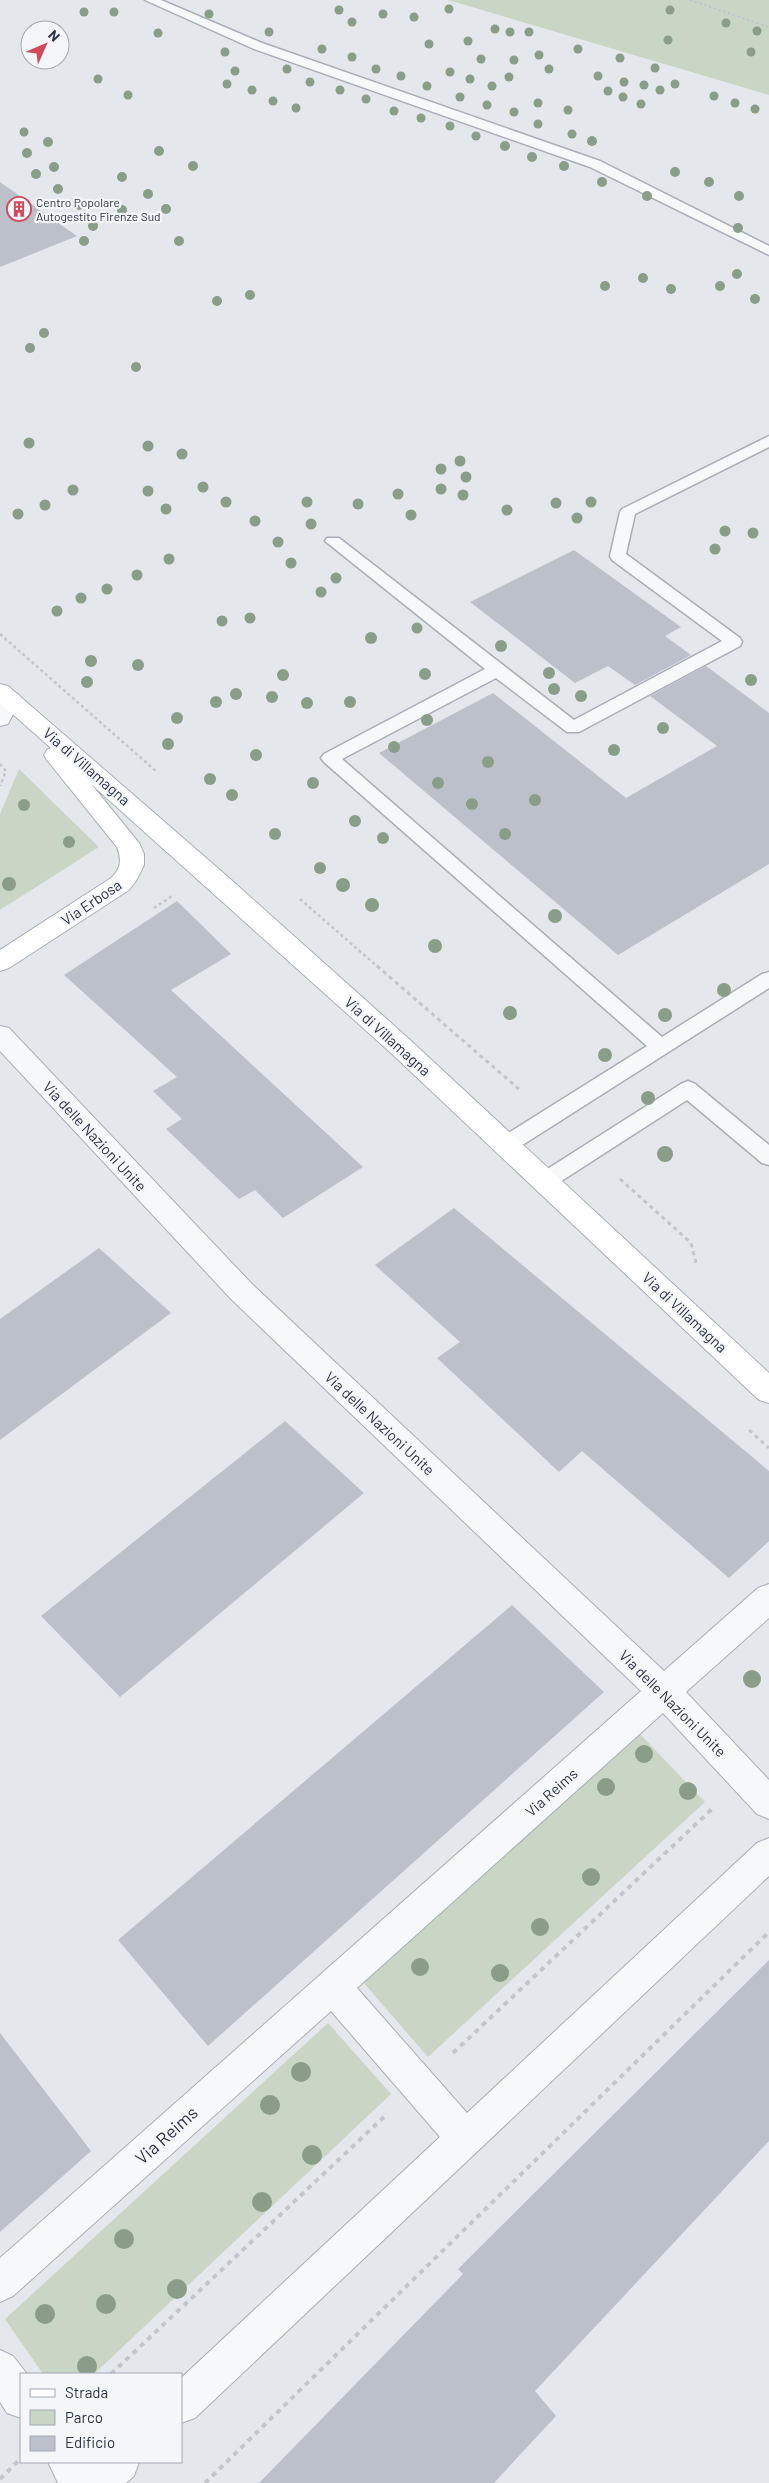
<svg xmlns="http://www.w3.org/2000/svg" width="769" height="2483" font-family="Barlow,sans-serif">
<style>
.green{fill:#c9d6c5}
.building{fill:#bbc0ca}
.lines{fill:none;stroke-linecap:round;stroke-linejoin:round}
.lane-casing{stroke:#a9aeb7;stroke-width:3}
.street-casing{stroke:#a9aeb7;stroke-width:2}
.secondary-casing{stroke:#a9aeb7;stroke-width:2}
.path-far3{stroke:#c2c5cb;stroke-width:2;stroke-dasharray:2.5 2.5;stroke-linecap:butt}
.path-far2{stroke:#c2c5cb;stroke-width:2.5;stroke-dasharray:3 3;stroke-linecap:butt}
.path-far1{stroke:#c2c5cb;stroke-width:3;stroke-dasharray:4 4;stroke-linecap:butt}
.path{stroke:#c2c5cb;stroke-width:4;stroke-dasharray:5 5;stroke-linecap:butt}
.lane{fill:#f7f8fa;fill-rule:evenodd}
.street{fill:#f7f8fa;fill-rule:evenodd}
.secondary{fill:#fff;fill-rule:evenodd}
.tree{fill:#899d89}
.labels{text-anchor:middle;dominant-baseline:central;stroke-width:4.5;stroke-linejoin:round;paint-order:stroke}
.far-poi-label{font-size:12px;fill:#2b3445;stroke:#f4f6f9;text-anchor:start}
.street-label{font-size:15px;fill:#2b3445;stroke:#f4f6f9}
.near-street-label{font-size:18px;fill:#2b3445;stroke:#f4f6f9}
</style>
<rect width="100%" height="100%" fill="#e4e7ec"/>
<path class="green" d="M448,0h321v95z
M19,769l80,78 -99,63v-96z
M638,1732l67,70 -277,255 -65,-75z
M328,2023l63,71 -297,280h-51l-38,-55z"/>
<path class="building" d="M0,182l77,54 -77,31z
M574,550l107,77 -16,9 26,19 -56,30 -27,-19 -33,17 -105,-81z
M706,666l63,47v151l-151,91 -239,-202 114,-60 133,105 91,-52 -67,-50z
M177,901l54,53 -60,36 192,177 -80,51 -28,-28 -16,9 -73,-70 16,-10 -29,-28 24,-14 -113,-102z
M454,1208l315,263v70l-40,37 -147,-127 -23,21 -122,-114 23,-16 -85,-77z
M99,1248l72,65 -171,127v-121z
M285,1421l79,72 -244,204 -79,-81z
M512,1605l92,87 -396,354 -90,-106z
M769,1960v181l-234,250 21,25 -62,67h-235l204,-209 -5,-5z
M0,2033l91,118 -91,81z"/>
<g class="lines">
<defs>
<path id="lane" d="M145,0h16l101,43 338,118 169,85v9l-179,-88 -336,-118z
M769,436v11l-134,67 -9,40 114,84 2,4 -2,4 -161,86h-12l-71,-54 -154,81 320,278 100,-63 7,-2v16l-256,163 -7,2 -7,-2 -3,-6 3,-6 148,-93 -323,-284 -3,-4 3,-4 161,-85 -160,-128 2,-3h12l235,182 148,-79 -110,-81 -2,-4 10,-44 2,-3z
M688,1081l7,3 74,61v20l-7,-2 -75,-63 -135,87 -7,2 -7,-2 -3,-6 3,-6 143,-91z"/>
<path id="street" d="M10,692l8,2 3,5 -13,25 -8,2v-29l2,-3z
M0,1026l9,2 243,256 412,387 94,-83 11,-4v34l-83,74 83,88v39l-12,-5 -94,-101 -306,275 110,125 290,-270 12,-5v38l-574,542 -14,5v-45l259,-241 -109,-126 -318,285 -13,6v-44l641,-567 -409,-391 -232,-249z
M0,2350l13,6 14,18h-6v44l-14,-5 -7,-11z
M48,2462h91l-5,14 -8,7h-68z"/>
<path id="secondary" d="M0,684l8,2 220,191 181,162 360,334v30l-10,-3 -368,-347 -300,-269 48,59 5,11v11l-8,16 -7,9 -120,78 -9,3v-21l111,-72c10,-9 11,-18 6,-31l-70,-87 -3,-5 3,-5 4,-2 -51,-45z"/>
</defs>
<use href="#lane" class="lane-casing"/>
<use href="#street" class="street-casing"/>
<use href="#secondary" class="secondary-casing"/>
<path class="path-far3" d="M690,0l79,27"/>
<path class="path-far2" d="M0,634l157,138
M0,764l6,7 -6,15
M300,899l78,68
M154,908l18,-12"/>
<path class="path-far1" d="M377,966l143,124
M620,1179l71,64 5,20
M749,1430l20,18"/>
<path class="path" d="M453,2053l259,-244
M111,2374l273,-257
M0,2479l19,-19
M205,2483l564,-551"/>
<use href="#lane" class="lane"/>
<use href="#street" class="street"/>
<use href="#secondary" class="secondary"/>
</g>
<g class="tree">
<circle cx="449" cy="9" r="4.5"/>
<circle cx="339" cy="10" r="4.5"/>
<circle cx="670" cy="10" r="4.5"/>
<circle cx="84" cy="12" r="4.5"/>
<circle cx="114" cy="12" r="4.5"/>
<circle cx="209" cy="14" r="4.5"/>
<circle cx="383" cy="14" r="4.5"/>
<circle cx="414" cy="17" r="4.5"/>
<circle cx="352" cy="22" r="4.5"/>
<circle cx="726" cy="23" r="4.5"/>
<circle cx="495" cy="29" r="4.5"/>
<circle cx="757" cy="31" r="4.5"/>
<circle cx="269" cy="32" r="4.5"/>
<circle cx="510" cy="32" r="4.5"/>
<circle cx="529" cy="32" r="4.5"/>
<circle cx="158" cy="33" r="4.5"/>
<circle cx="668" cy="40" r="4.5"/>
<circle cx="468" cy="41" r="4.5"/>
<circle cx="429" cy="44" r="4.5"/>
<circle cx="322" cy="49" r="4.5"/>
<circle cx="578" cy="49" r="4.5"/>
<circle cx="225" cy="52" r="4.5"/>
<circle cx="751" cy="52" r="4.5"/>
<circle cx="539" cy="55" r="4.5"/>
<circle cx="352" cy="57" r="4.5"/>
<circle cx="620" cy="58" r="4.5"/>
<circle cx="481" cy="59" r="4.5"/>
<circle cx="514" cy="60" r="4.5"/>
<circle cx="655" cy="68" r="4.5"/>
<circle cx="287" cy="69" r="4.5"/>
<circle cx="376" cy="69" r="4.5"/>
<circle cx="549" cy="69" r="4.5"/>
<circle cx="235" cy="71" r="4.5"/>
<circle cx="450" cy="72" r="4.5"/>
<circle cx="401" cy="76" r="4.5"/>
<circle cx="598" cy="76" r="4.5"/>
<circle cx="509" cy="77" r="4.5"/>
<circle cx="98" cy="79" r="4.5"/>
<circle cx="470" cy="79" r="4.5"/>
<circle cx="310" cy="82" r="4.5"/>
<circle cx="624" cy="82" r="4.5"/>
<circle cx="227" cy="84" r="4.5"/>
<circle cx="675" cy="84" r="4.5"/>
<circle cx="644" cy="85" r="4.5"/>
<circle cx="427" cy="86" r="4.5"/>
<circle cx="492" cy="86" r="4.5"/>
<circle cx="252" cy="90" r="4.5"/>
<circle cx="340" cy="90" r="4.5"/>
<circle cx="660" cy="90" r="4.5"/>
<circle cx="608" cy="91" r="4.5"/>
<circle cx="128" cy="95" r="4.5"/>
<circle cx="714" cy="96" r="4.5"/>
<circle cx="460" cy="97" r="4.5"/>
<circle cx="623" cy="97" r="4.5"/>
<circle cx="366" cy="99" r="4.5"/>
<circle cx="273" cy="101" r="4.5"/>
<circle cx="538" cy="103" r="4.5"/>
<circle cx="735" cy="103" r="4.5"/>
<circle cx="641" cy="104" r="4.5"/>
<circle cx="487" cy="105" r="4.5"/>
<circle cx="296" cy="108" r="4.5"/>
<circle cx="755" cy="109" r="4.5"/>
<circle cx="568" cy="110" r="4.5"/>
<circle cx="394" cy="111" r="4.5"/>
<circle cx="514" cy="112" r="4.5"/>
<circle cx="421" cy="118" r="4.5"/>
<circle cx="538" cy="124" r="4.5"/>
<circle cx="450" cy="126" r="4.5"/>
<circle cx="24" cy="132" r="4.5"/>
<circle cx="572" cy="134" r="4.5"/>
<circle cx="476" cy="136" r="4.5"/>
<circle cx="592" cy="141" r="5"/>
<circle cx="48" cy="142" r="5"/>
<circle cx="505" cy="146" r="5"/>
<circle cx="159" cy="151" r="5"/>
<circle cx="27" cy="153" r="5"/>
<circle cx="532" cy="157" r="5"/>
<circle cx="193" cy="166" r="5"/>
<circle cx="564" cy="166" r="5"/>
<circle cx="54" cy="167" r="5"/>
<circle cx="675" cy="172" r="5"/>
<circle cx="36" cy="174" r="5"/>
<circle cx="122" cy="177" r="5"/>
<circle cx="602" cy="182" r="5"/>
<circle cx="709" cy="182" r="5"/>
<circle cx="58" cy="189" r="5"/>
<circle cx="148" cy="194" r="5"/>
<circle cx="647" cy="196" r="5"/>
<circle cx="739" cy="196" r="5"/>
<circle cx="79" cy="205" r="5"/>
<circle cx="166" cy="209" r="5"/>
<circle cx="122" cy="210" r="5"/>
<circle cx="93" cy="226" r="5"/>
<circle cx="738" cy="228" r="5"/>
<circle cx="84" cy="241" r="5"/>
<circle cx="179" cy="241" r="5"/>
<circle cx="737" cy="274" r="5"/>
<circle cx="643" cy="278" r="5"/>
<circle cx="605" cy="286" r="5"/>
<circle cx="720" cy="286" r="5"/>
<circle cx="671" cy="289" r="5"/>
<circle cx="250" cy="295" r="5"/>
<circle cx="755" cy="299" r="5"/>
<circle cx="217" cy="301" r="5"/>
<circle cx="44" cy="333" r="5"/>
<circle cx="30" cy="348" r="5"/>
<circle cx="136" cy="367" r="5"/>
<circle cx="29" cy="443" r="5.5"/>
<circle cx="148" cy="446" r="5.5"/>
<circle cx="182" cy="454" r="5.5"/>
<circle cx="460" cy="461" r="5.5"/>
<circle cx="441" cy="469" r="5.5"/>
<circle cx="466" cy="477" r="5.5"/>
<circle cx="203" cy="487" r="5.5"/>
<circle cx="441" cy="489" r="5.5"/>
<circle cx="73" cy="490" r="5.5"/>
<circle cx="148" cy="491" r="5.5"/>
<circle cx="398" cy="494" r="5.5"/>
<circle cx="463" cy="495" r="5.5"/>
<circle cx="226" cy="502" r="5.5"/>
<circle cx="307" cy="502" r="5.5"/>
<circle cx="591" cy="502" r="5.5"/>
<circle cx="556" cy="503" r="5.5"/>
<circle cx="358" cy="504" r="5.5"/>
<circle cx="45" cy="505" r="5.5"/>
<circle cx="166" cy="509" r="5.5"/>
<circle cx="507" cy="510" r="5.5"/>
<circle cx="18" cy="514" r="5.5"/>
<circle cx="411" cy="515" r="5.5"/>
<circle cx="577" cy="518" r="5.5"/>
<circle cx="255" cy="521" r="5.5"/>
<circle cx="311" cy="524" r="5.5"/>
<circle cx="725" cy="531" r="5.5"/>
<circle cx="753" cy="533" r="5.5"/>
<circle cx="278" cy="542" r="5.5"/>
<circle cx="715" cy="549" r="5.5"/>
<circle cx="169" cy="559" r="5.5"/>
<circle cx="291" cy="563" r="5.5"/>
<circle cx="137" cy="575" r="5.5"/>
<circle cx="336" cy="578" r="5.5"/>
<circle cx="107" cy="589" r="5.5"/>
<circle cx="321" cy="592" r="5.5"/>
<circle cx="81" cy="598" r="5.5"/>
<circle cx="57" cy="611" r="5.5"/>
<circle cx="250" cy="618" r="5.5"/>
<circle cx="222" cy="621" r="5.5"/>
<circle cx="417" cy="628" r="5.5"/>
<circle cx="371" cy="638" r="6"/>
<circle cx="501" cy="646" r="6"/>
<circle cx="91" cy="661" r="6"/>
<circle cx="138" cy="665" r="6"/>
<circle cx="549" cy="673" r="6"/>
<circle cx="425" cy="674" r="6"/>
<circle cx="283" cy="675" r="6"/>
<circle cx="751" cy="680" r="6"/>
<circle cx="87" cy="682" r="6"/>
<circle cx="554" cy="689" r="6"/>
<circle cx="236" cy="694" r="6"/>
<circle cx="581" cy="696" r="6"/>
<circle cx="272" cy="697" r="6"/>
<circle cx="216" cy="702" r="6"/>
<circle cx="350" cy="702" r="6"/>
<circle cx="307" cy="703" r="6"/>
<circle cx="177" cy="718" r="6"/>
<circle cx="427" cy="720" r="6"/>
<circle cx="663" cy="728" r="6"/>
<circle cx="168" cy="744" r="6"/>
<circle cx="394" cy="747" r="6"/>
<circle cx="614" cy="750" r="6"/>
<circle cx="256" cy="755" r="6"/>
<circle cx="488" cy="762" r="6"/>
<circle cx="210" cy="779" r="6"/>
<circle cx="313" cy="783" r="6"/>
<circle cx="438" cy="783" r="6"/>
<circle cx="232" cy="795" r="6"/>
<circle cx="535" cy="800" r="6"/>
<circle cx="472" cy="804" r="6"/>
<circle cx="24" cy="805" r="6"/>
<circle cx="355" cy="821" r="6"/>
<circle cx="275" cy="834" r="6"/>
<circle cx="505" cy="834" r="6"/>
<circle cx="383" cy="838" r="6"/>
<circle cx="69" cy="842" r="6"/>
<circle cx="320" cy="868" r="6"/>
<circle cx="9" cy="884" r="7"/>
<circle cx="343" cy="885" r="7"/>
<circle cx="372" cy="905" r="7"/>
<circle cx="555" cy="916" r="7"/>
<circle cx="435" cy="946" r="7"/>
<circle cx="724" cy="990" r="7"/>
<circle cx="510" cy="1013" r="7"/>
<circle cx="665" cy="1015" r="7"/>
<circle cx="605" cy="1055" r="7"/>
<circle cx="648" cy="1098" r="7"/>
<circle cx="665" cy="1154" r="8"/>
<circle cx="752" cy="1679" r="9"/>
<circle cx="644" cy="1754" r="9"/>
<circle cx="606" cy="1787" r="9"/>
<circle cx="688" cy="1791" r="9"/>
<circle cx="591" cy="1877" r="9"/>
<circle cx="540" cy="1927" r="9"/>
<circle cx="420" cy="1967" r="9"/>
<circle cx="500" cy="1973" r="9"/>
<circle cx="301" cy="2072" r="10"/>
<circle cx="270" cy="2105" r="10"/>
<circle cx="312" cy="2155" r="10"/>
<circle cx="262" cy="2202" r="10"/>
<circle cx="124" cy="2239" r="10"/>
<circle cx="177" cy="2289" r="10"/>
<circle cx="106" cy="2304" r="10"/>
<circle cx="45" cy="2314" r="10"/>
<circle cx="87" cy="2366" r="10"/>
</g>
<defs>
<symbol id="building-ring" viewBox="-11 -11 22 22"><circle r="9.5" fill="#f4f6f9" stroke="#d1495b" stroke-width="1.5"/><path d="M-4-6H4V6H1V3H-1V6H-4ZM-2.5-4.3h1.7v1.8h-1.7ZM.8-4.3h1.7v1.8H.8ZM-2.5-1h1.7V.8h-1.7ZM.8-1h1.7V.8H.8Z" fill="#d1495b"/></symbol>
</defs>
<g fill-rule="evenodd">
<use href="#building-ring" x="5" y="195" width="28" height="28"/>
</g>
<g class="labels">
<g class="far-poi-label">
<text x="36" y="202">Centro Popolare<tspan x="36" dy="14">Autogestito Firenze Sud</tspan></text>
</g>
<g class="street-label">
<text transform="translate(87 766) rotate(41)">Via di Villamagna</text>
<text transform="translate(91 902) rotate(-34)">Via Erbosa</text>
<text transform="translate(388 1036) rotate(42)">Via di Villamagna</text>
<text transform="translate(95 1136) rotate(47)">Via delle Nazioni Unite</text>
<text transform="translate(685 1312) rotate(43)">Via di Villamagna</text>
<text transform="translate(380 1423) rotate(43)">Via delle Nazioni Unite</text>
<text transform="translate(673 1703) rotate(45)">Via delle Nazioni Unite</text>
<text transform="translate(551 1792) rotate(-42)">Via Reims</text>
</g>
<g class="near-street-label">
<text transform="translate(166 2135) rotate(-42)">Via Reims</text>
</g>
</g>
<rect x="20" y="2373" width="162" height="90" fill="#f4f6f9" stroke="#a4a8b1"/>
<rect x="30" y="2389" width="25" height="8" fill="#ffffff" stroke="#a4a8b1"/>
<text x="65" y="2398" font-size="15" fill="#2b3445">Strada</text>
<rect x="30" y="2410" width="25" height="15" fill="#c9d6c5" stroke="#a4a8b1"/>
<text x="65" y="2423" font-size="15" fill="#2b3445">Parco</text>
<rect x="30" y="2436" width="25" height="15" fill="#bbc0ca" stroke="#a4a8b1"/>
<text x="65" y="2448" font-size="15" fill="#2b3445">Edificio</text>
<g transform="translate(45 45) rotate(45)"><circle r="24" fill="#f4f6f9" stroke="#a4a8b1"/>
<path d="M0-4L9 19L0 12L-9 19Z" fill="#d1495b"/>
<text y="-8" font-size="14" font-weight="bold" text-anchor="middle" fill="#2b3445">N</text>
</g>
</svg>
